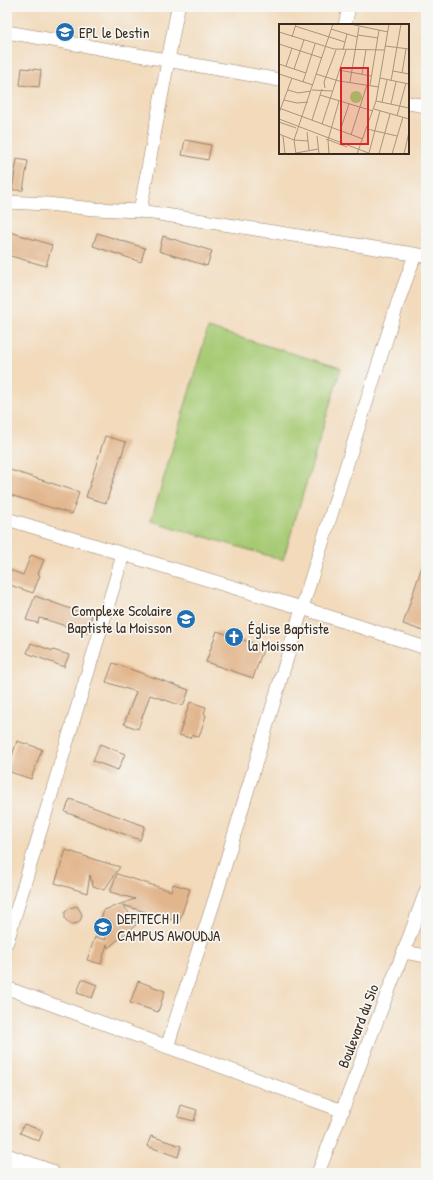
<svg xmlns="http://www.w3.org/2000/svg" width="433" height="1180" font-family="'Patrick Hand',sans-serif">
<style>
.green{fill:#a6ca73;stroke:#707a48}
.building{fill:#e2b68d}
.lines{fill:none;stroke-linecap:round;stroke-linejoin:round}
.minor-casing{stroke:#96826c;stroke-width:14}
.major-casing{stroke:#96826c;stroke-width:18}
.minor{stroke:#fff;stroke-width:13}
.major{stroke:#fff;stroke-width:17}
.labels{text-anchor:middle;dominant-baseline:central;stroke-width:3.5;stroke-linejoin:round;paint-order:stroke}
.poi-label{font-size:15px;fill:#3b2a1e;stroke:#f6f6f2;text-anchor:start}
.street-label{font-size:15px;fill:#3b2a1e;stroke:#f6f6f2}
.inset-road{fill:none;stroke:#a9947c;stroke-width:1}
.view{fill:#d62828;fill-opacity:0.15;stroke:#d62828;stroke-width:2}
.inset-edge{fill:none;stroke:#3b2a1e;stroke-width:2}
</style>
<rect width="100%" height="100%" fill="#f6f6f2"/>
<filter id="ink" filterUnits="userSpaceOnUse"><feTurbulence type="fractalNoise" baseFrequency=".025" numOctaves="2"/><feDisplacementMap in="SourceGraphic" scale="8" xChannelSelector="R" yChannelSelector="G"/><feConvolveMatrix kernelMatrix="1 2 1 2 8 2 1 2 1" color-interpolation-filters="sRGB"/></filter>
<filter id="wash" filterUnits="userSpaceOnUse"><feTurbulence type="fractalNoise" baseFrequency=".012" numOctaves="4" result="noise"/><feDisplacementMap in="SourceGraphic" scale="16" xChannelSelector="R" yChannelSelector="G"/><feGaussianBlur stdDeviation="0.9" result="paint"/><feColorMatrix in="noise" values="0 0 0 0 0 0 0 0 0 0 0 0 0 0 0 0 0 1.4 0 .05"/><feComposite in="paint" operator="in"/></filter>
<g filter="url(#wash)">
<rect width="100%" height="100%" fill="#f2dabb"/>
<path class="green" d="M208,328l133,40 -58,192 -132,-39z"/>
<g id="blocks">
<path class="building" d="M22,68l19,2 -2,17 -19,-2z
M185,140l26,5 -3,15 -26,-5z
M17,159l11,2 -5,29h-11z
M7,231l45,14 -6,21 -39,-11z
M97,233l48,15 -4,14 -48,-16z
M163,236l49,15 -5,15 -48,-15z
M105,436l21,6 -20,61 -20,-6z
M7,469l72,23 -7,22 -65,-20z
M31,555l13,5 -6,14 2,1 -7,18 -26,-9v-15l16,6z
M424,560l2,1v71l-23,-8z
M35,596l36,13 21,6 -5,18 -43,-14 -5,-1 -1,5 -12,-3z
M217,631l47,16 -11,31 -47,-16z
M31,643l22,8v-1l16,5 -5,12 -37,-14z
M113,663l76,27 -6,16 -33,-11 -12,34 -14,-5 12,-32 -30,-10z
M190,702l16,5 -2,7 2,1 -7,22 -7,-2 -2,3 -11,-3z
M17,741l25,8 -11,30 -24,-8z
M100,744l25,10 -7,16 -25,-9z
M70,799l75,27 -5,14 -75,-28z
M66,850l27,9 27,8 -16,23 -11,-4 -3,-11 -3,18 -32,-10z
M117,874l54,17 2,-7 17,5 -11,33 -56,-17 14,19 -29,24 -1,-4 -6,20 -14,-4 8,-23 11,3 -5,-21 3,-9 31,-11 -25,-7z
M77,906l5,8 -1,5 -3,4 -5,1h-3l-5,-5v-7l5,-4z
M82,979l15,6 -5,13 -15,-5z
M138,981l27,10 -7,21 -28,-9z
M181,1105l16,5 -3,11 -16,-4z
M24,1124l19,7 -4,10 -19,-8z
M151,1136l30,10 -3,11 -31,-11z"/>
</g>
</g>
<g filter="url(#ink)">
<use href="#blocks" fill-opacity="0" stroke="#96826c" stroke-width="1"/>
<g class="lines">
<defs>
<path id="minor" d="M345,25l4,-18
M7,32l273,48
M408,103l18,3
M7,202l40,2 47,5 46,2 286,45
M140,211l38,-204
M7,519l295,89 124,40
M7,942l116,-387
M404,952l22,4
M7,988l336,123
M167,1047l50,-155 85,-284 32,-103 64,-203 17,-47
M318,1173l92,-238 16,-44"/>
<path id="major" d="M7,1157l44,16"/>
</defs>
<use href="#minor" class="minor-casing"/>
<use href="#major" class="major-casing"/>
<use href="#minor" class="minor"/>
<use href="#major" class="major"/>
</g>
</g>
<defs>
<symbol id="school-disc" viewBox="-11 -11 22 22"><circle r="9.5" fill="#1f6fb2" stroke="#f6f6f2"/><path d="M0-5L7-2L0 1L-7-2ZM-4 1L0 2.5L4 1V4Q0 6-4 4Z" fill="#fff"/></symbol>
<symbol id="church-disc" viewBox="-11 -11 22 22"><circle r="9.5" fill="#1f6fb2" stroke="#f6f6f2"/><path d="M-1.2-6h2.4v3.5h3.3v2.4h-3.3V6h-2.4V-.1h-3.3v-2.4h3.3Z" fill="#fff"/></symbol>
<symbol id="university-disc" viewBox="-11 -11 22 22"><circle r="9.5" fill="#1f6fb2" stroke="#f6f6f2"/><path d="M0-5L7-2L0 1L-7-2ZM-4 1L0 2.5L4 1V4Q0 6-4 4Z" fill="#fff"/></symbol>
</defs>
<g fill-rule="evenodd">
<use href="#school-disc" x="54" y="21" width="22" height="22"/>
<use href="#school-disc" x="175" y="608" width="22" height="22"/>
<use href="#church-disc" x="223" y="626" width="22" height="22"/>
<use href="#university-disc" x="92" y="916" width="22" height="22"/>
</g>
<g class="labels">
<g class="poi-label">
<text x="79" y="32">EPL le Destin</text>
<text x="172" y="610" text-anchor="end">Complexe Scolaire<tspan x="172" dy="17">Baptiste la Moisson</tspan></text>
<text x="248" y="628">Église Baptiste<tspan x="248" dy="17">la Moisson</tspan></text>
<text x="117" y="918">DEFITECH II<tspan x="117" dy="17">CAMPUS AWOUDJA</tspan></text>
</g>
<g class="street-label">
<text transform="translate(358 1026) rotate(-69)">Boulevard du Sio</text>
</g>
</g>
<g transform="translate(279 24)">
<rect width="130" height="130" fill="#f2dabb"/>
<path d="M71 73a6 6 0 1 1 12 0a6 6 0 1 1-12 0Z" fill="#a6ca73"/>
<path class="inset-road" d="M71,0l38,8M16,2l50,16M52,5l26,8M0,8l55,17 50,1M79,11l20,3M13,13l4,-13M0,20l43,14M106,22l24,3M64,26l4,-16M0,40l27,9M7,42l6,-18M15,45l10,-29M60,46l32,6M114,47l16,3M123,49l4,-24M0,50l34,11M37,50l23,7 40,6M83,50l4,-24M101,54l29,6M112,57l10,-57M24,58l12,-38M71,58l9,-55M91,61l9,-55M46,64l-1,-6 12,-32M9,66l10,3 13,-2M33,66l20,1M41,71l53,16M5,76l13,3 11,-1M97,77l33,7M103,78l5,-22M112,80l5,-22M0,84l84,31M95,85l35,10M0,89l13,-35M118,92l9,-33M0,95l92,35M33,96l10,-31M0,98l17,6M43,100l24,-74M88,105l30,7M61,107l9,-27M28,108l2,18M0,110l15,6 14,1M72,111l16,-50M4,112l2,18M38,112l2,18M47,115l21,8M17,129l22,-4M90,129l11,-42M17,130l-2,-14 39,-116M50,130l-1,-14 11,-39M78,130l19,-53 13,-77M100,130l11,-40M113,130l11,-37M125,130l5,-22"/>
<path class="view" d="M62,44h27v76h-27z"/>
<rect width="130" height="130" class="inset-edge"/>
</g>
<rect width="433" height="1180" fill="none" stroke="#f6f6f2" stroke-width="24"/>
</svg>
